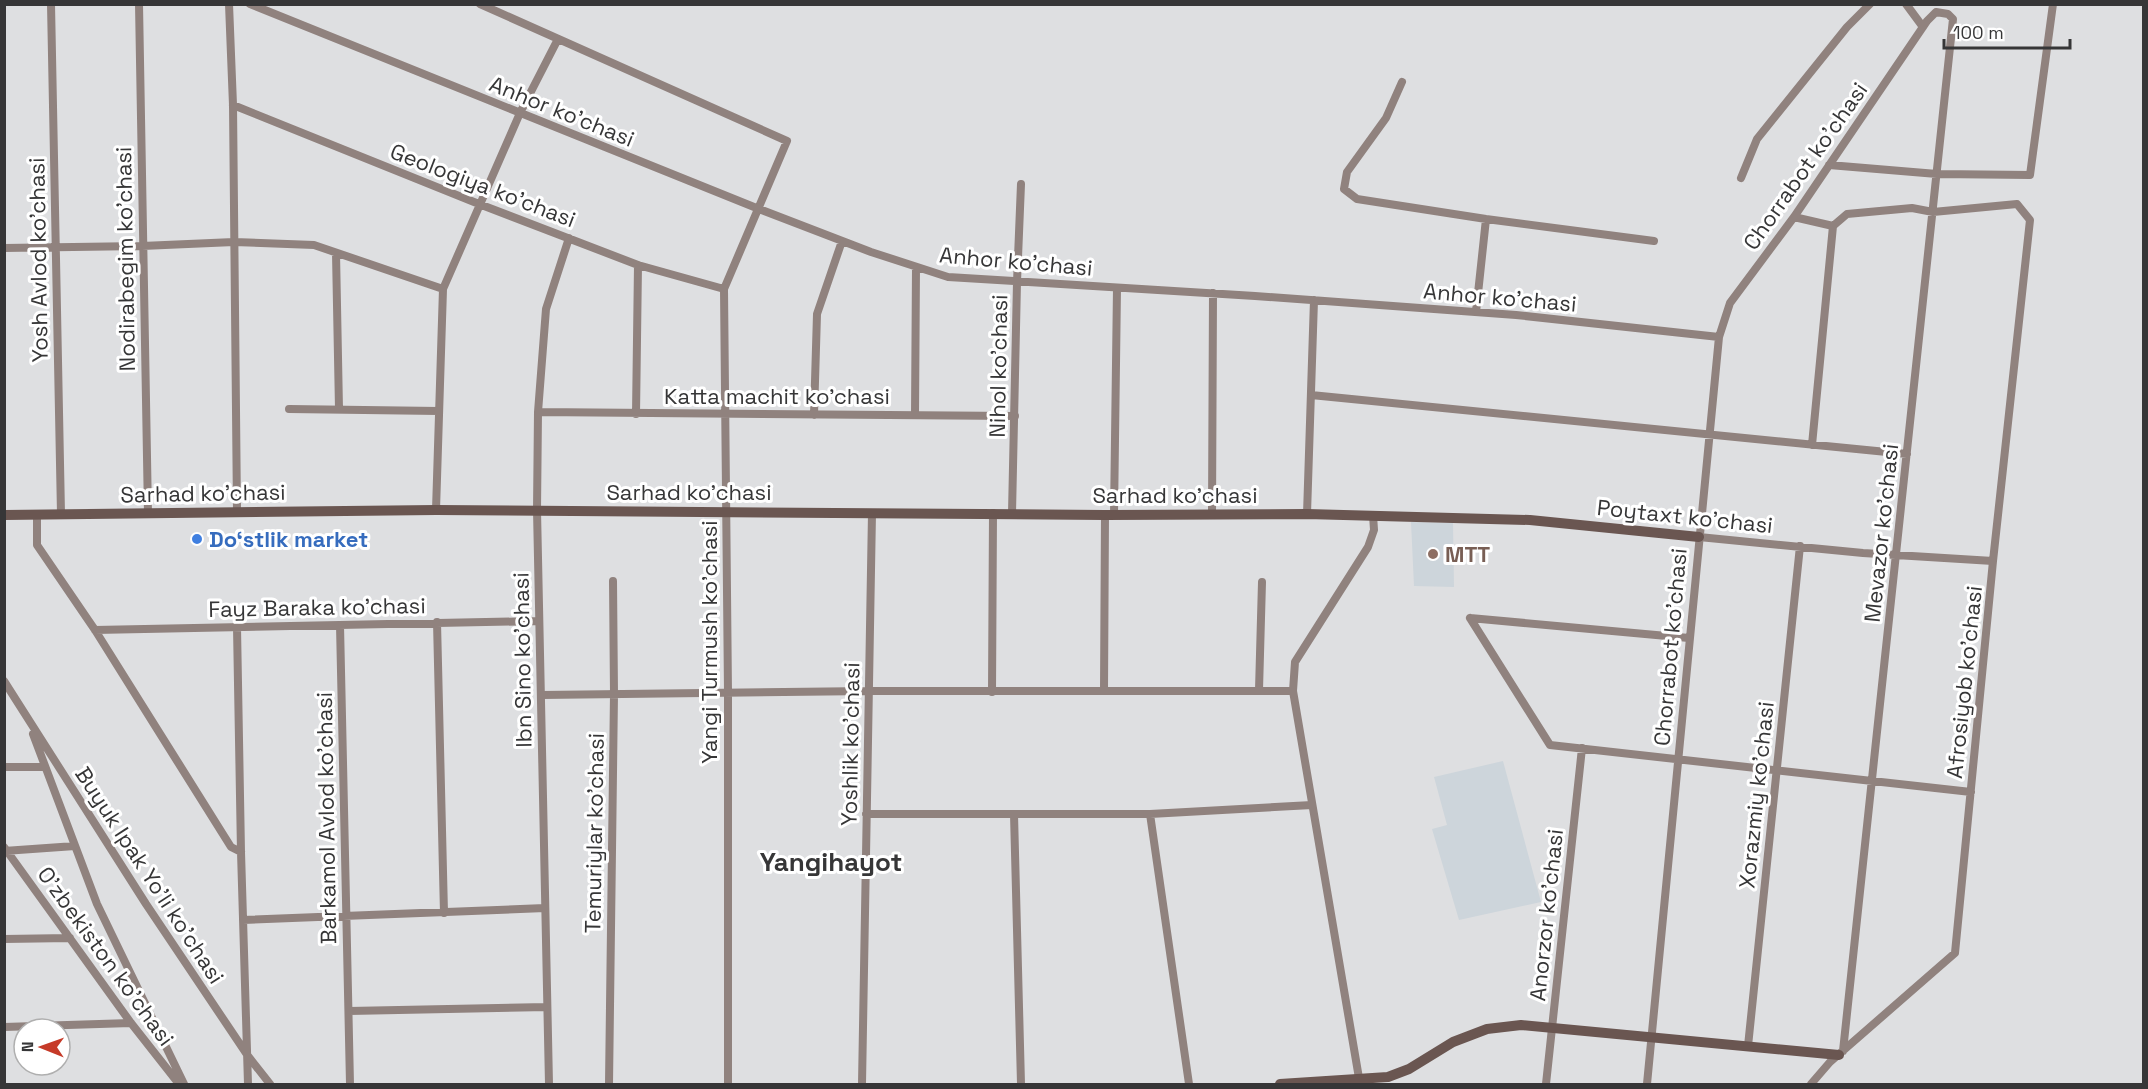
<svg xmlns="http://www.w3.org/2000/svg" width="2148" height="1089" font-family="'Space Grotesk',sans-serif">
<style>
.built{fill:#cdd5db}
.lines{fill:none;stroke-linecap:round;stroke-linejoin:round}
.street{stroke:#90827e;stroke-width:8}
.secondary{stroke:#6a5651;stroke-width:10}
.shop-dot{fill:#3f7fe0;stroke:#fff;stroke-width:2}
.education-dot{fill:#8d6e63;stroke:#fff;stroke-width:2}
.labels{text-anchor:middle;dominant-baseline:central;stroke-width:6;stroke-linejoin:round;paint-order:stroke}
.street-label{font-size:22px;fill:#363637;stroke:#fff}
.shop-label{font-size:22px;font-weight:bold;fill:#366cbe;stroke:#fff;text-anchor:start}
.education-label{font-size:22px;font-weight:bold;fill:#785e54;stroke:#fff;text-anchor:start}
.quarter-label{font-size:26px;font-weight:bold;fill:#363637;stroke:#fff}
</style>
<rect width="100%" height="100%" fill="#dedfe1"/>
<path class="built" d="M1411,522l42,1 1,64 -40,-1z
M1503,761l38,141 -82,18 -27,-91 15,-4 -13,-48z"/>
<g class="lines">
<path class="street" d="M51,4l10,510
M139,4l9,509
M229,4l4,101 4,407
M250,4l509,205 112,43 77,25 307,19 261,19 203,22
M480,4l307,137 -63,148 4,403v392
M1906,4l17,23
M1402,82l-16,36 -39,54 -3,17 13,10 129,20 168,22
M233,105l246,99 159,61 86,24
M1829,165l108,9 93,1 23,-171
M1741,178l16,-39 90,-112 23,-23
M1794,217l39,9 -21,219
M4,248l138,-2 92,-4 80,3 129,44
M336,253l3,156
M1476,312l10,-93
M1311,395l596,59
M289,409l150,2
M538,412l477,4
M636,414l2,-149
M814,415l3,-101 25,-73
M915,415l1,-148
M436,510l7,-221 77,-176 38,-74
M1012,513l5,-231 4,-98
M1212,514l1,-221
M1307,514l7,-214
M37,515v30l58,85 136,217 10,5
M1114,515l3,-227
M1699,537l164,16 130,8
M1470,618l80,127 421,47
M1470,618l219,20
M437,622l7,291
M340,625l10,459
M237,627l4,225 7,232
M95,630l444,-9
M4,681l142,223 102,152 22,28
M1104,690l1,-175
M1259,690l3,-108
M992,692l1,-179
M542,695l328,-4h423
M33,734l64,170 87,180
M4,767h41
M866,814h284l162,-9
M1014,814l7,270
M1150,814l39,270
M4,847l127,176 48,61
M4,851l71,-5
M243,920l302,-12
M4,939l66,-1
M349,1011l198,-4
M4,1027l127,-4
M1748,1046l52,-500
M549,1084l-12,-574 1,-98 8,-103 23,-71
M609,1084l5,-390 -1,-113
M862,1084l10,-571
M1360,1084l-67,-393 2,-29 73,-115 6,-17 -1,-15
M1546,1084l36,-336
M1647,1084l72,-747 11,-34 64,-86 133,-196 9,-9 12,2 5,5 -110,1032
M1811,1084l19,-22 125,-109 38,-392 37,-341 -13,-16 -84,8 -21,-4 -65,6 -14,12"/>
<path class="secondary" d="M4,515l432,-5 669,5 202,-1 223,6 169,17
M1280,1084l108,-7 21,-8 44,-27 34,-13 34,-4 318,30"/>
</g>
<circle class="shop-dot" cx="197" cy="539" r="6"/>
<circle class="education-dot" cx="1433" cy="554" r="6"/>
<g class="labels">
<g class="street-label">
<text transform="translate(562 111) rotate(22)">Anhor ko'chasi</text>
<text transform="translate(1805 166) rotate(-55)">Chorrabot ko'chasi</text>
<text transform="translate(483 185) rotate(21)">Geologiya ko'chasi</text>
<text transform="translate(125 259) rotate(-91)">Nodirabegim ko'chasi</text>
<text transform="translate(38 260) rotate(-91)">Yosh Avlod ko'chasi</text>
<text transform="translate(1016 261) rotate(5)">Anhor ko'chasi</text>
<text transform="translate(1500 297) rotate(5)">Anhor ko'chasi</text>
<text transform="translate(998 366) rotate(-89)">Nihol ko'chasi</text>
<text x="777" y="396">Katta machit ko'chasi</text>
<text x="689" y="492">Sarhad ko'chasi</text>
<text transform="translate(203 493) rotate(-1)">Sarhad ko'chasi</text>
<text x="1175" y="495">Sarhad ko'chasi</text>
<text transform="translate(1685 516) rotate(6)">Poytaxt ko'chasi</text>
<text transform="translate(1881 533) rotate(-84)">Mevazor ko'chasi</text>
<text transform="translate(317 607) rotate(-1)">Fayz Baraka ko'chasi</text>
<text transform="translate(709 642) rotate(-90)">Yangi Turmush ko'chasi</text>
<text transform="translate(1670 647) rotate(-85)">Chorrabot ko'chasi</text>
<text transform="translate(522 660) rotate(-91)">Ibn Sino ko'chasi</text>
<text transform="translate(1964 682) rotate(-84)">Afrosiyob ko'chasi</text>
<text transform="translate(850 744) rotate(-89)">Yoshlik ko'chasi</text>
<text transform="translate(1756 795) rotate(-84)">Xorazmiy ko'chasi</text>
<text transform="translate(326 818) rotate(-91)">Barkamol Avlod ko'chasi</text>
<text transform="translate(594 833) rotate(-89)">Temuriylar ko'chasi</text>
<text transform="translate(150 875) rotate(57)">Buyuk Ipak Yo'li ko'chasi</text>
<text transform="translate(1546 915) rotate(-84)">Anorzor ko'chasi</text>
<text transform="translate(106 956) rotate(54)">O'zbekiston ko'chasi</text>
</g>
<g class="shop-label">
<text x="209" y="539">Doʻstlik market</text>
</g>
<g class="education-label">
<text x="1445" y="554">MTT</text>
</g>
<g class="quarter-label">
<text x="831" y="862">Yangihayot</text>
</g>
</g>
<rect width="2148" height="1089" fill="none" stroke="#363637" stroke-width="12"/>
<g transform="translate(42 1047) rotate(271)"><circle r="28" fill="#ffffff" stroke="#afafaf" stroke-width="1.5"/>
<path d="M0-4.5L10 22L0 15L-10 22Z" fill="#c63a28"/>
<text y="-9" font-size="16" font-weight="bold" text-anchor="middle" fill="#363637">N</text>
</g>
<path d="M1944 39v9h126v-9" fill="none" stroke="#363637" stroke-width="3"/>
<text x="1953" y="39" font-size="18" fill="#363637" stroke="#ffffff" stroke-width="4.5" paint-order="stroke">100 m</text>
</svg>
